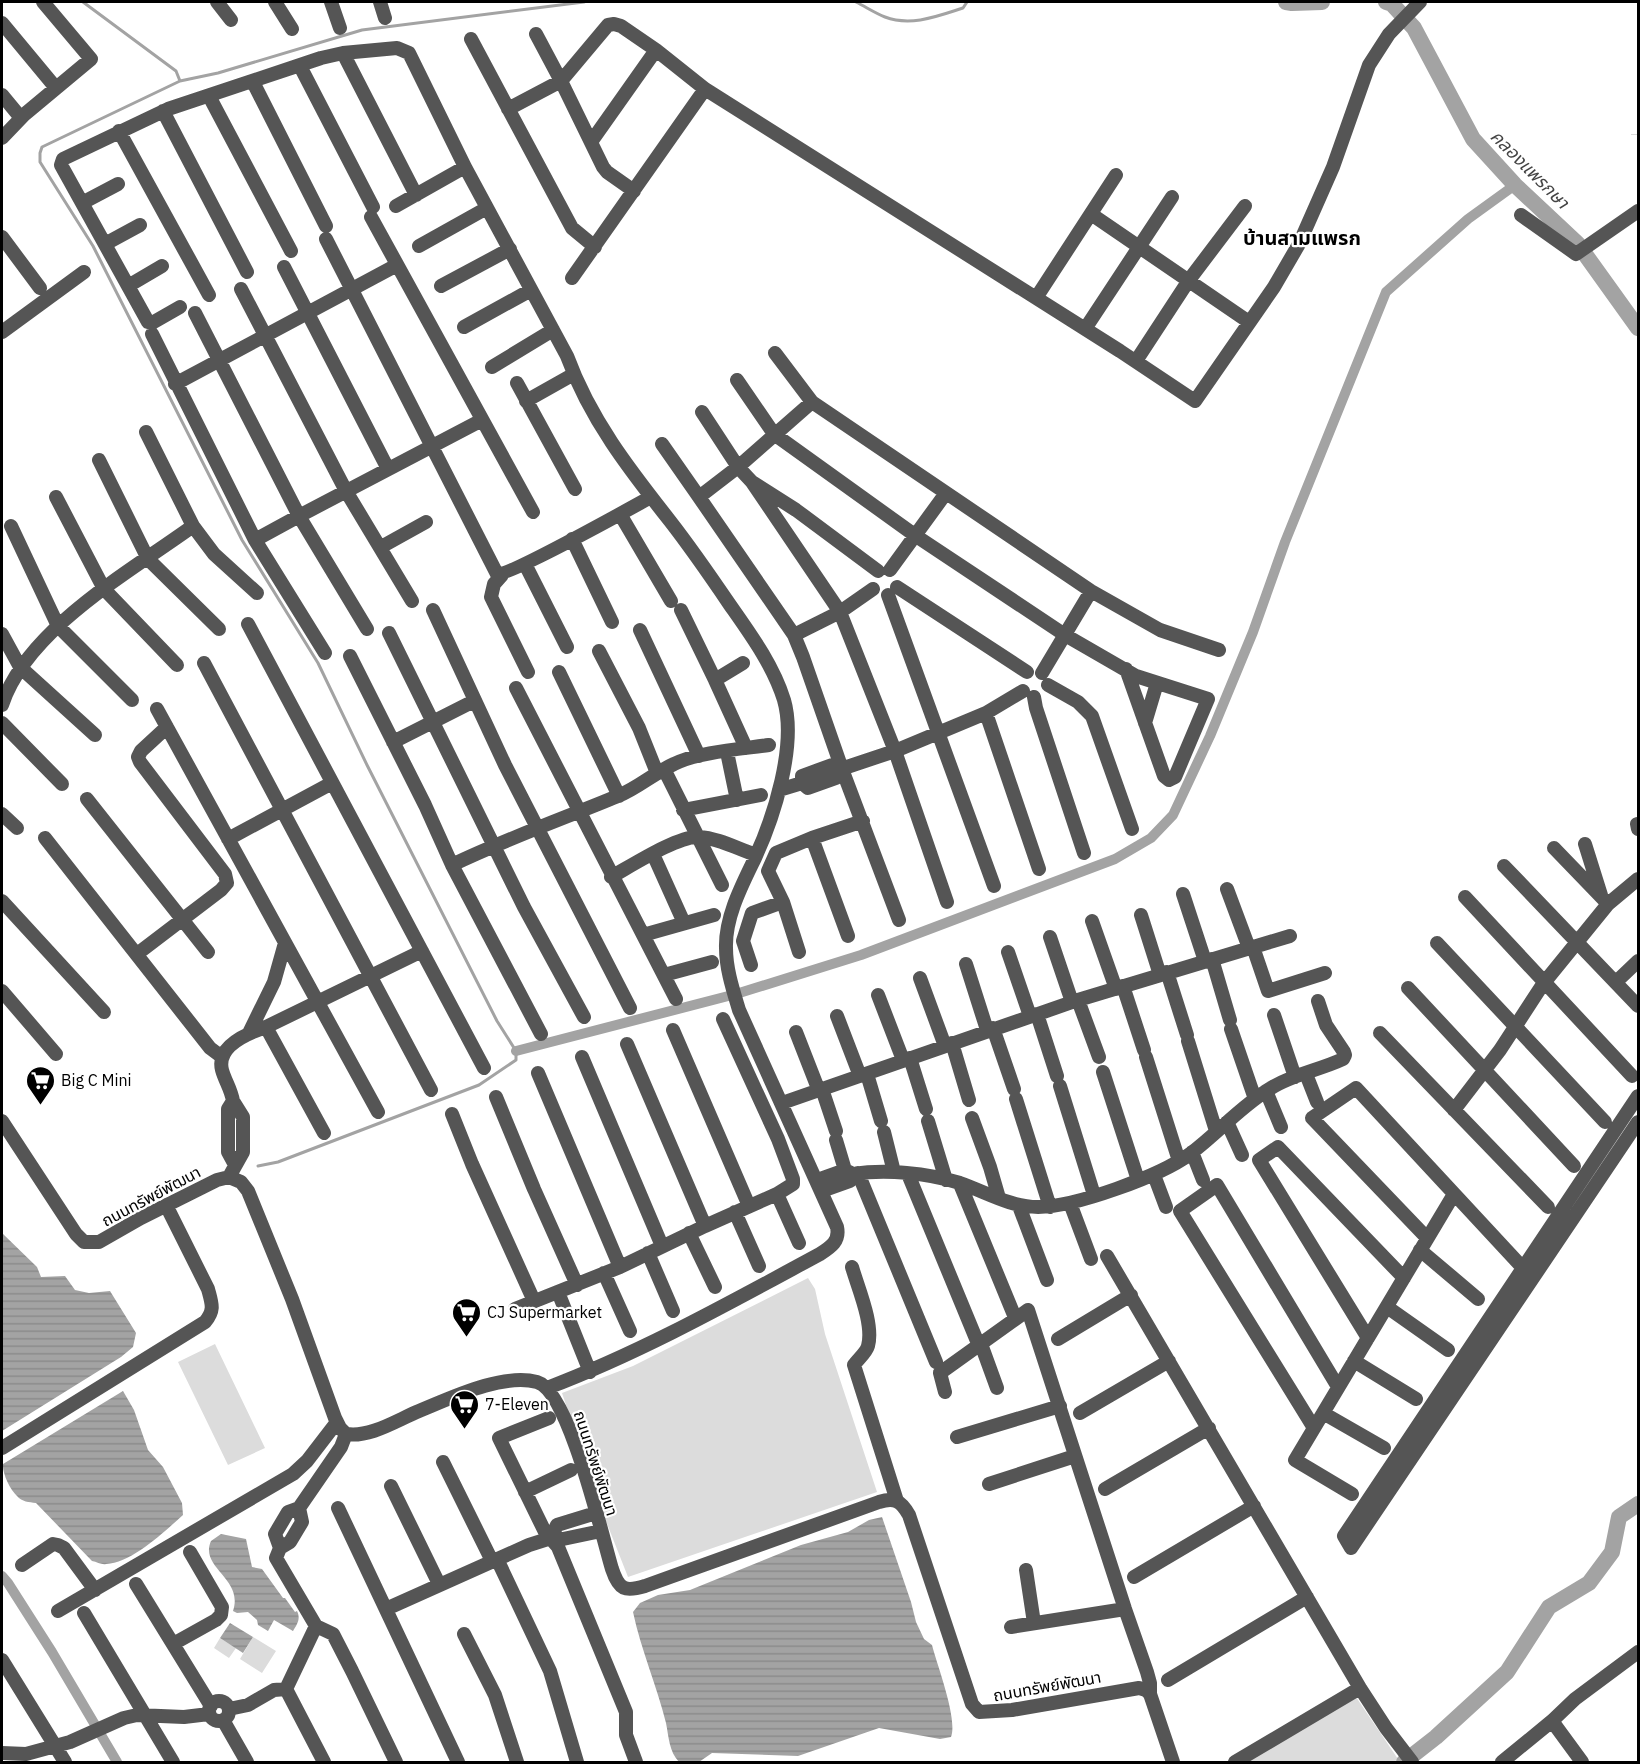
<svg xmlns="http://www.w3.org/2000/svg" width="1640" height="1764" font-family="'IBM Plex Sans','Noto Sans Thai',sans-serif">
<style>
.green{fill:#dcdcdc}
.water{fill:url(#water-rules)}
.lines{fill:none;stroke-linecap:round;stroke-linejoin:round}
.stream{stroke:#a3a3a3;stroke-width:3}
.canal{stroke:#a3a3a3;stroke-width:10}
.river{stroke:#a3a3a3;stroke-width:16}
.minor-tunnel{stroke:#d9d9d9;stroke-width:14;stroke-dasharray:14 7;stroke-linecap:butt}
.minor{stroke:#555;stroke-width:14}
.labels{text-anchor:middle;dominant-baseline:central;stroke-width:4.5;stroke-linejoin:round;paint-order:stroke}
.poi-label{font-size:16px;fill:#000;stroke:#fff;text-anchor:start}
.street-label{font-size:16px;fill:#000;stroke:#fff}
.water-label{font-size:18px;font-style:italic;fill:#444;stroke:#fff}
.quarter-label{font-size:20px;font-weight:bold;fill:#000;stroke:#fff}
</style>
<defs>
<pattern id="water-rules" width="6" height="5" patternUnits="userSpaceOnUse" patternTransform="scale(1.5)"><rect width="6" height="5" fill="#a3a3a3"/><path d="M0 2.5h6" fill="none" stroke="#8b8b8b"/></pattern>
</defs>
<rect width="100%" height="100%" fill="#fff"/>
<path class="green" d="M808,1278l7,11 10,45 52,158 -249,85 -26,-66 -40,-118 71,-27z
M215,1344l50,104 -37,17 -50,-103z
M253,1637l23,14 -14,22 -22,-14z
M220,1638l16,10 -7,10 -15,-10z
M1356,1697l42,62 -4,3h-148z"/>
<path class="water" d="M2,1233l35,34 4,10 24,-1 10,14 14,3 21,-2 26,42 -3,14 -12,10 -119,74z
M123,1391l11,19 14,40 15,17 19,36 1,12c-18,16 -51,48 -77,49 -4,1 -9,-2 -14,-3l-56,-58c-7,-1 -14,-1 -19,-7 -7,-6 -15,-23 -14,-32z
M882,1517l29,85 5,20 8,17 8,6c5,20 26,74 19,92l-11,2 -61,-11 -81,28 -86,-3 -13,9h-20c-10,-11 -10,-24 -13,-39 -9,-37 -25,-73 -33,-111l7,-9 18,-8 32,-5 111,-45 47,-13 21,-12z
M221,1534l25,5 6,28 10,2 21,29h2l10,14 2,-1c4,8 0,13 -4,20l-19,-11 -6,11 -10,-6 -1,-5 -9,-8 -11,1 -4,-2c11,-33 -34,-43 -22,-70z
M230,1623l23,14 -10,16 -23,-15z"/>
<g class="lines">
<path class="stream" d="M83,2l93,69 4,10
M856,2c10,5 19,11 29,15 26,10 53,-1 78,-9l4,-6
M258,1166l20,-4 201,-77 37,-25v-9l-19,-30 -130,-256 -49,-102 -76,-123 -149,-294 -53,-84v-9l2,-6 138,-66 38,-8 144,-43 222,-28"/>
<path class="canal" d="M516,1051l220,-57 125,-39 254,-96 36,-21 22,-23 37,-79 43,-104 32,-90 101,-250 82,-73 47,-34
M2,1576l6,7 44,69 65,110"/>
<path class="river" d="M1286,2l6,1 30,-1
M1386,2l6,2 22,24 59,111 42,46 62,58 61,85
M1404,1762l32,-25 71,-65 42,-65 40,-24 23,-31 7,-35 19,-13"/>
<path class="minor-tunnel" d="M1638,134v1"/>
<path class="minor" d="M217,2l14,18
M275,2l17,27
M331,2l9,26
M380,2l5,16
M2,23l54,65
M536,34l25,47 42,86 4,5 27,19
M471,39l101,189 23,19
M343,53l73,142
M300,66l73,141
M253,82l73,144
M2,95l19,23
M209,96l82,155
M508,109l53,-28 47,-56 6,-1 7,2 35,24 49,39
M163,111l84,161
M119,131l90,164
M2,138l23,-24 66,-55 -48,-57
M591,142l65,-92
M82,203l36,-19
M396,206l69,-39
M1091,214l158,108
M1521,215l55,39 62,-43
M371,217l162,295
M2,237l38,51
M326,239l171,335c12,2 134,-66 154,-77
M105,244l35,-19
M419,246l68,-38
M284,267l104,202
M572,278l133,-189 415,262 75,50 79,-114 25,-43 34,-77 36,-102 20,-31 31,-32
M128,286l34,-20
M441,286l69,-37
M241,289l105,202 66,110
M1036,298l80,-123
M180,307l-28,16 -4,-1 -87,-157 2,-6 105,-50 153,-51 22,-5 54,-5 12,5 56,114 102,189c23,63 62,113 103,165 21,27 41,56 60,84 21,30 43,60 54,95 13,45 -10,117 -29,158 -13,27 -30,59 -29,90 0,21 7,42 13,62l98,217c3,14 -6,20 -17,27 -89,48 -178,98 -273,134
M195,313l104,203 183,-96
M464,327l67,-37
M1085,329l87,-132
M2,332l82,-60
M152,334l103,206 70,113
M775,353l37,49
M1136,361l53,-81 56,-74
M492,367l61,-37
M737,380l37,54 142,102 149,99 71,41 72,23 -33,78 -6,3 -5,-4 -38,-107
M517,383l58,106
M175,384l222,-119
M526,401l48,-27
M702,412l36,55 14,15 44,28 82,61
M146,432l47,94 21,28 43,39
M662,444l37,53 39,-30 74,-65 279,189 69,39 59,20
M99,460l49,99 71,70
M752,482l88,130 55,139 52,151
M56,497l48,92 73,76
M699,497l95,138 9,22 39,112 57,151
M620,514l51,87
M11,526l47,100 74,74
M572,539l40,83
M255,540l44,-24 68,113
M381,547l45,-25
M525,564l42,83
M890,570l56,-77
M502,575l-8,9 -3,13 37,75
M897,587l130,85
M888,595l106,291
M433,610l72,155 125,243
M681,610l34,70 31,68
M248,624l236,444
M640,630l59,126
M389,633l135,274 60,110
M2,634l18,33 75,68
M794,635l46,-23 33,-23
M599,651l40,77 18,45
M350,656l75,149 27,60 89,169
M204,663l227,427
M559,672l60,124
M1042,673l49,-82
M715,680l28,-17
M1048,685l30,17 14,14 40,113
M516,688l160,311
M1034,697l2,11 48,145
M2,705c25,-76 129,-134 191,-179
M157,709l221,403
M986,713l53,156
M2,723l60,61
M1145,723l12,-40
M393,742l81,-41
M727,752l10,48
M664,769l58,116
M802,783v-7l30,-11 6,5
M779,790l23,-7 6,5 28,-10 2,-8 57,-19 91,-38 37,-22
M87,799l121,153
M683,810l78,-15
M2,814l15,14
M1637,824l1,5
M45,838l165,210 12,9
M812,838l36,98
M228,839l104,-56
M1585,844l16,51
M1554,848l54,56
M653,854l31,69
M452,865c54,-26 110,-46 166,-69 20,-8 36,-23 56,-32 24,-12 67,-15 95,-19
M1504,866l134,140
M611,877c20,-11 68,-42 88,-40 19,1 39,12 57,18
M1227,889l22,59
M1183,894l22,67
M1465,897l167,179
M2,901l102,111
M1141,915l19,60
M1092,921l24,68
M643,935l71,-20
M1050,937l22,65
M1437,943l168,179
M1253,947l15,44 57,-18
M799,952l-16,-50 -15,-31 8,-18 36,-15 51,-17
M1008,952l22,64
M137,954l84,-64 6,-7 -2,-9 -85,-112 -2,-5 3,-6 26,-24
M1212,959l18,61
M966,964l21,66
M751,965l-8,-24 9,-28 31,-11
M1167,972l20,63
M664,975l48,-13
M920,978l25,68
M1616,982l22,-21
M1123,986l21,64
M1408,988l166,178
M2,991l54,63
M878,995l25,65
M1078,1000l21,57
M1037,1014l20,62
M1274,1015l21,62
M837,1016l23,60
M266,1027l58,106
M993,1028l21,61
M1231,1029l24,70
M673,1030l76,176
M796,1032l23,59
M249,1033l25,-51 11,-39
M1380,1033l168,174
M1188,1041l28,90
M952,1043l17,57
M627,1044l78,182
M582,1057l80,189
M1146,1057l33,104
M910,1058l16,51
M1103,1072l35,108
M538,1073l82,194
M867,1074l14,47
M1306,1074l11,28
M1060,1086l34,109
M822,1089l14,42
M1266,1091l15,36
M1638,1096l-294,440 7,12 287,-426
M496,1097l38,92 43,96
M1016,1099l34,108
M233,1101c-2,-12 -8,-20 -11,-31 -6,-24 26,-37 44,-43l156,-76
M782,1103l296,-103 212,-64
M1454,1110l46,-60 43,-66 65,-80 30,-25
M452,1114l20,50 62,137
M972,1118l18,49 9,31
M2,1121l74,113 8,8h15l42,-24 76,-38 12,-3 12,5 7,9 44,108 43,119 5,10 6,6c24,4 51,-14 73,-23 32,-13 83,-38 118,-29 32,9 65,154 75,187 7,21 13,23 33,17l234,-84c16,-5 22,-1 30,13l63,189 7,8 33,-2 127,-22 7,2 4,4 23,68
M928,1121l18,59
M1227,1122l15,33
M884,1132l10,40
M836,1140l9,30
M1192,1152l11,28
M858,1173l78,189
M908,1174l69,167
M1154,1175l12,32
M229,1177l14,-25v-35l-10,-16 -5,8v43l7,13
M817,1180l28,-10 8,4c33,-5 74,-1 107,9 26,9 50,24 78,24 37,0 122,-31 152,-53 28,-21 51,-48 81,-66 22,-14 49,-18 72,-29l2,-4 -1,-3 -18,-27 -8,-24
M960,1184l54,131
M822,1191l28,-10 3,-7
M777,1194l22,49
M1070,1203l21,56
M1019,1206l28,74
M735,1212l24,54
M689,1233l26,54
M1427,1238l-115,-120 44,-30 167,180
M1420,1250l58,49
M648,1253l25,58
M1107,1256l253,432 26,40 26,34
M852,1267c6,21 22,57 16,79 -2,7 -10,13 -14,19l43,136
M604,1273l26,58
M558,1292l32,80
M1387,1307l61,43
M515,1309l105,-42 85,-41 72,-32 16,-10v-5l-15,-40 -55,-120
M1368,1338l-109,-178 19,-13 126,131
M1058,1339l73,-44
M981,1344l16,44
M1354,1361l62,38
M945,1392l-5,-19 88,-63 97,299 22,63 3,11v11
M1080,1413l89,-52
M1323,1413l61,35
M549,1418l-50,20 46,94 13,15 68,165v23l10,27
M1314,1428l-134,-217 37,-26 121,202
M957,1437l103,-31
M2,1448l203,-126c10,-12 7,-18 3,-33l-42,-84
M443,1462l49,99
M989,1484l86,-28
M391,1486l48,98
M1105,1489l104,-61
M525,1492l46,-22
M1352,1494l-57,-34 159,-266
M338,1508l120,254
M596,1513l-39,12 -6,13 12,1 38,-8
M280,1548l10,-6 12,-20 -3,-14
M497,1559l53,112 27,91
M22,1565l31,-21 5,1 6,3 31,42
M1026,1570l8,53
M1134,1577l120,-71
M136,1584l75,122
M386,1609l143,-64 22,-7
M58,1611l235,-137 14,-13 30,-39
M84,1613l89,149
M316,1626l-40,-68 4,-10 -5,-14 13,-22 11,-4 42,-61 5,-13
M1011,1627l114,-18
M464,1634l31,61 22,67
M173,1644l43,-24 5,-5 1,-8 -32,-55
M2,1660l63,102
M1168,1680l139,-83
M286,1689l38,73
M209 1711a10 10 0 1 1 20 0a10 10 0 1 1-20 0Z
M229,1709l19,-4 26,-15 12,-1 30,-63 17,8 19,37 44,91
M223,1720l24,42
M2,1753l24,1 44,-12 54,-24 13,-3 47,2 25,-3
M1235,1762l125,-74
M1502,1762l50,-41
M1582,1762l-30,-41 23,-22 63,-47"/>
</g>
<defs>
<symbol id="supermarket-pin" viewBox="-11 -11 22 30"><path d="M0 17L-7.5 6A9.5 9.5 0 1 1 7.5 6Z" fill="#000" stroke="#fff"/><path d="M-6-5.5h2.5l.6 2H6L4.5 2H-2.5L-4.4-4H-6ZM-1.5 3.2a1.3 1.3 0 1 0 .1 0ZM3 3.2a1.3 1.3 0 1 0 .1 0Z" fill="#fff"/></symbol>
</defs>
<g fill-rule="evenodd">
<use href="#supermarket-pin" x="24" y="1064" width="33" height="45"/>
<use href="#supermarket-pin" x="450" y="1296" width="33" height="45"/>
<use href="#supermarket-pin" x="448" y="1388" width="33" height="45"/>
</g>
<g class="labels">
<g class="poi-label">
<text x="61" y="1080">Big C Mini</text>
<text x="487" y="1312">CJ Supermarket</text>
<text x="485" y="1404">7-Eleven</text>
</g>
<g class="street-label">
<text transform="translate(151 1196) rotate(-28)">ถนนทรัพย์พัฒนา</text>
<text transform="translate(596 1463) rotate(72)">ถนนทรัพย์พัฒนา</text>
<text transform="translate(1047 1686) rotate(-10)">ถนนทรัพย์พัฒนา</text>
</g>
<g class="water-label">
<text transform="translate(1530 169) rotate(45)">คลองแพรกษา</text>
</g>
<g class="quarter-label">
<text x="1302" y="237">บ้านสามแพรก</text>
</g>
</g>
<rect width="1640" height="1764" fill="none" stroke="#000000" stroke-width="6"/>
</svg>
